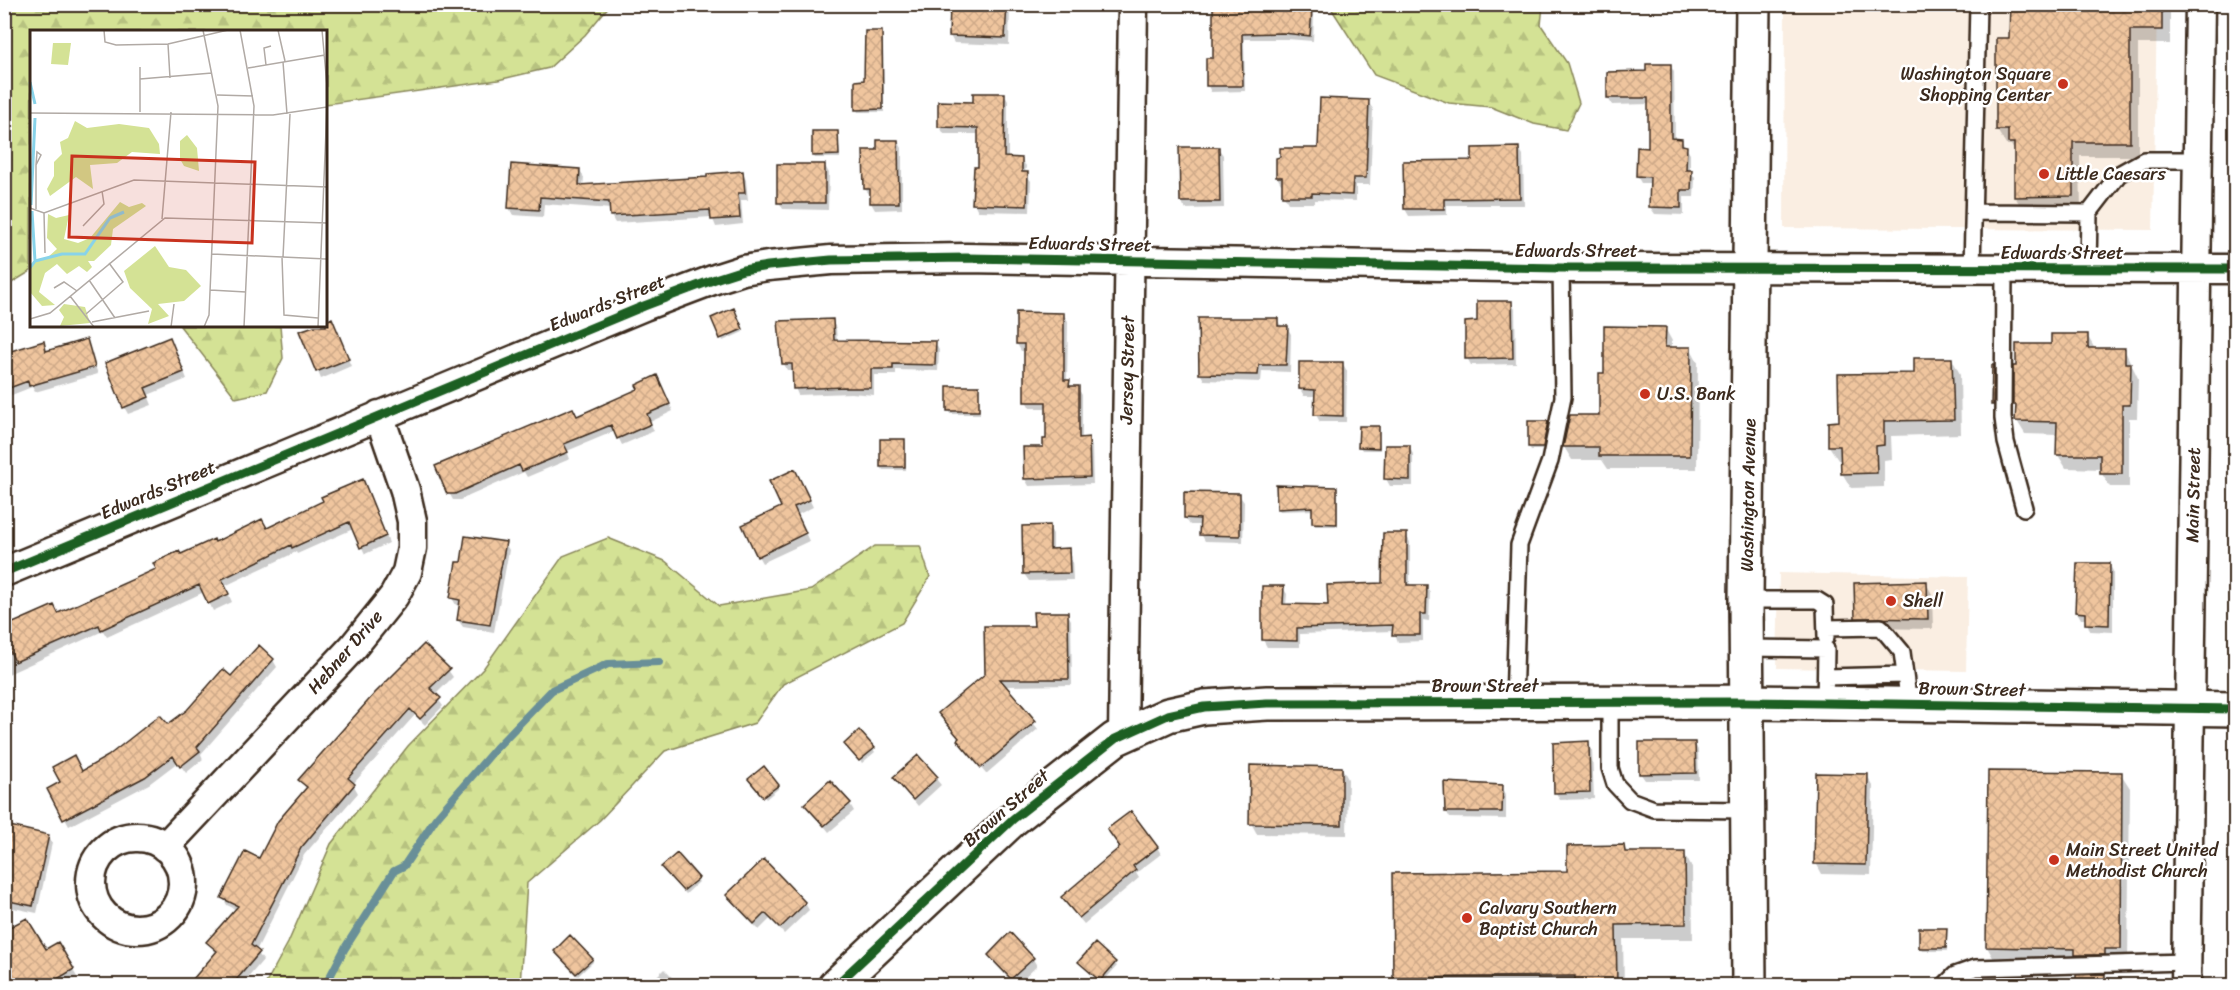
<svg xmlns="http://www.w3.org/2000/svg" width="2240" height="990" font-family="Sriracha,sans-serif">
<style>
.built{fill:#faeee2}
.forest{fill:url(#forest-firs);stroke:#88865a;stroke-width:1.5}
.shadow{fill:#0003}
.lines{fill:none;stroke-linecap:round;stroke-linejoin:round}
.stream{stroke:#698f98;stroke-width:8}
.building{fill:url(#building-cross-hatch);stroke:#3b2a1e;stroke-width:1.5}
.lane-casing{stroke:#3b2a1e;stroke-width:20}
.street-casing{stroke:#3b2a1e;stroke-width:33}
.secondary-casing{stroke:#3b2a1e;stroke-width:38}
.lane{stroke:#fff;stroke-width:15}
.street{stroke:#fff;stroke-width:28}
.secondary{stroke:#fff;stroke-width:33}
.cycleway-casing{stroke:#fff;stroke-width:13}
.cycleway{stroke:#1b5e20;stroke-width:9}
.poi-dot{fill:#c8321e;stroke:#fff;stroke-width:2}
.labels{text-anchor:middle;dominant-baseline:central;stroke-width:5;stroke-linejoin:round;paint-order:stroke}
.poi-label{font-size:18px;fill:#3b2a1e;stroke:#fff;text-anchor:start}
.street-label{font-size:18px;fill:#3b2a1e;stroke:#fff}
.inset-river{fill:none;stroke:#88d3e9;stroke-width:3}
.inset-road{fill:none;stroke:#b1aaa5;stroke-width:1.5}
.view{fill:#c8321e;fill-opacity:0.15;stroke:#c8321e;stroke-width:3}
.inset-edge{fill:none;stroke:#3b2a1e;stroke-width:3}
</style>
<defs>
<pattern id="forest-firs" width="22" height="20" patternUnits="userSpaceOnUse" patternTransform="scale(1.5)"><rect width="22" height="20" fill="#d4e295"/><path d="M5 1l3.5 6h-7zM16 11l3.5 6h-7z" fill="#b7c280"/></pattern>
<pattern id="building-cross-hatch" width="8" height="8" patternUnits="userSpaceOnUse" patternTransform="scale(1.5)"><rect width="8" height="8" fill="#efc59e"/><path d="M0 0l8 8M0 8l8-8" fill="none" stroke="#cea988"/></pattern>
</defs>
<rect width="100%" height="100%" fill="#fff"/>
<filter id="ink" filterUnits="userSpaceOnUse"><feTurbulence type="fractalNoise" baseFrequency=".0167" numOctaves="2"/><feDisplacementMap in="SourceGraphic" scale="12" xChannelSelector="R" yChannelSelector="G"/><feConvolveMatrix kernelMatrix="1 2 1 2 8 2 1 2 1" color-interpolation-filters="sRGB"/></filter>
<g filter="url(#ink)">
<path class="built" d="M1785,5h372l-4,225 -369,-2z
M1779,573l189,4 -2,94 -189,-3z"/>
<path class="forest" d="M4,5l1,-1 605,1 -25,30 -36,33 -51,12 -172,24v-72h-294l-1,239 -26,16z
M1329,5h214l-2,20 26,38 12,40 -13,27 -32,-6 -43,-17 -42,-4 -75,-28z
M180,326h100l3,32 -16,33 -31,7z
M608,538l57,23 54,45 92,-16 64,-44h45l10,31 -28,46 -119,61 -28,39 -90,28 -65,69 -73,63 -7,102h-255l23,-42 43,-99 77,-98 75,-77 80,-113z"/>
<path class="shadow" d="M968,4h42l-1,41 -55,-2 -4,-7 18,-27z
M1214,4h40v5l57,3 3,5 -1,24 -26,-2h-43l1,52 -34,1 -3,-6 -1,-27h8z
M2011,4h159v40h-32v112h-58l1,55h-57l-9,-14v-45l-4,-7h-5l-9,-15v-91h14z
M881,33l2,3 1,76h-26l-2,-3z
M1670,65l4,7 1,68h6l9,14v17l5,7 -1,19h-10v18l-29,-1 -5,-7 1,-24h-10l-4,-7 13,-27v-45l-38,1 -4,-7 40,-25z
M1004,94l4,7v58h13l5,7 -1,7 6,8 -1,31 -52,-1 -4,-8 5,-35v-34h-35l-4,-7 35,-24z
M1368,102l5,7 -3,76h-14v16l-41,-1v3h-27l-4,-7v-12h-3l-4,-7 43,-28z
M838,133l2,25h-25l-2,-3z
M898,141l4,7v61l-27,1 -4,-7v-7l-6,-7 14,-37z
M1218,148l5,7 1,53 -38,1 -5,-7z
M1519,148l4,7 1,50h-77v10l-38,1 -4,-7 69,-47z
M825,166l4,7 -1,37 -45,-1 -4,-7z
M580,170l4,8 -1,8 126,-8 33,-5 4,7 2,20h-7l2,24 -27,3 -4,-10 -97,6 -4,-7v-7l-67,-5 -1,13 -30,-2 -4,-7z
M1511,302l4,7 1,55 -45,1 -4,-7 12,-35z
M735,313l8,19 -20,9 -1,-3z
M1063,314l5,7 -1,60 5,7h6l4,7v44h6l4,7 1,38 -64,2 -4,-7 22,-39v-32h-17l-4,-7 -1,-50h-4l-4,-7z
M331,320l20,46 -30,13 -20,-47 17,-6h8v-4z
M1277,320l5,7h5l4,7 -1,38 -28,-1 -1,11 -57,-2 -4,-7z
M832,321l4,7 1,13 98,2 4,7 -1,21 -42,-1v5h-22v20l-23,-2 -53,2 -3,-7 -1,-18h-7l-3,-6z
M1665,328l7,13v8h19l7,13 -1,107h-89l-6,-9h-30l-8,-13 36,-30 5,-43z
M2087,335l8,14h29l14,29 -1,40h-8v69h-19l-8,-13v-5l-36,-1 -8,-13v-20l-33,-1 -8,-13v-11l-3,-5 1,-38 37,-21z
M86,341l12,33 -63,18 -3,-5 -28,11v-42l39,-13 4,9z
M174,346l13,33 -39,16 4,10 -24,9 -4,-7z
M1952,359l8,15 1,60 -70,2 1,23 -8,1v27l-33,1 -9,-15v-13h-4l-9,-14 11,-23 76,-48z
M1343,364l4,7 -1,51h-26l-4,-7v-19h-12l-4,-7z
M1993,368l2,2 -1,38 -1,-3z
M660,384l13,27 -23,11 4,9 -32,14 -7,-14 -48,20 3,8 -43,18 -3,-5 -64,28h-7l-4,-7 128,-75z
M978,387l2,27h-30l-1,-4z
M1547,423l2,3 -5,24h-13l-2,-3z
M1378,427l2,23h-18l-2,-3z
M904,440l2,3v27h-23l-2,-3z
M1409,447l4,7v32h-23l-4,-7z
M799,478l14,29 -16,8 12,26 -47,22 -4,-7z
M367,488l22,55 -24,11 -12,-25 -56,25 -1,-2 -71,34 7,16 -19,9 -9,-19 -97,45 -4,-6 -99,45v-48l54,-13 100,-45 22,-14 35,-12 52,-14z
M1337,489l1,3v34h-23l-1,-16 -34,1 -2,-3z
M1239,495l5,7 -1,40 -38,-1 -4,-7v-9h-11l-5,-7z
M1049,527l4,7v16h15l4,7 1,23 -44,1 -5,-7z
M1406,535l4,7v44h16l4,7 -1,28 -6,-1v21l-25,1 -4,-11 -94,3v13h-33l-4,-7 1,-53 19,1 4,6 -1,11 43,1 54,-22z
M505,543l4,7 -15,82 -31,-5 -5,-7 3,-14 -5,-1 -4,-7 10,-34z
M2109,564l4,7v61l-23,-1 -4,-12h-5l-4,-7z
M1926,583l6,11 1,35 -70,-1 -6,-11z
M1067,613l4,7 1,65 -68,1 34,43 -52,45 -23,-27 -4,-7 1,-1 -20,-26 46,-38 49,-47z
M259,647l14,13 4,7 -76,87 2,5 -17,14 -8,-11 -29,22 -80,42 -20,-36 118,-64 64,-47z
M448,670l5,7 -18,18 8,11 -18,19 -10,-10 -62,69 5,9 -54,62 -48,96 7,9 -22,26h-52l28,-32 -9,-11 29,-33 -10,-5 -4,-7 37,-38 47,-70 -7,-10z
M1588,743l4,7 2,49 -34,1 -4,-7z
M1694,743l4,7 1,30h-54l-5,-7z
M848,747l25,2 2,3 -13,11z
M918,757l23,28 -23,21 -23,-28z
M1342,768l6,11 -1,56 -90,-1 -6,-11z
M1989,773l132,1 9,14 -2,174 -133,-1 -8,-14z
M1867,775l6,11 -2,89 -49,-1 -6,-11z
M752,782l26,3 1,3 -13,11z
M1502,787l4,7v25l-56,-1 -4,-7z
M806,804h44l4,7 -25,21z
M48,836l4,7 -15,70 -33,-7v-48z
M1157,847l4,7 -25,19 3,5 -55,46 -17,-20 -4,-7z
M1624,847l4,7 56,-1 8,15 1,71h-70l1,47h-225l-5,-8 175,-106z
M665,870l32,9 2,3 -13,12z
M728,895l77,8 4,7 -25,24 -14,-15 -11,11 -27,-28z
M1946,929l1,22h-25l-2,-3z
M4,932l41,19 13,-7 19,33 -15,9h-44l-11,-18 -3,1z
M1095,945l22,21 -15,17 -23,-21z
M557,954l35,5 1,3 -15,14z
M990,955l43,4 4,7 -21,20 -22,-23z
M664,969l16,17h-33z"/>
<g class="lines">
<path class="stream" d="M325,986l20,-38 49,-77 10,-5 32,-48 60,-70 56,-58 56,-26 51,-2"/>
</g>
<path class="building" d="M967,4h40l-2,34 -56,-2 1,-30 17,1z
M1213,4h39v3l60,3 -2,26 -27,-3 -41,1 1,52h-37v-28h7z
M2010,4h152v26h-32v112h-57v54l-59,1v-54h-6v-13h-12v-92h13z
M865,31h17l1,78 -28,1v-29l9,-1z
M1646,64h25v74l11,1v6l5,1 -1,24h6l-1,20h-10v18l-32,-1 1,-30 -14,-1 1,-29 11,1v-50h-41v-26l39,-1z
M973,93h32l-1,64 18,1v14h6l-1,34 -55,-2 2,-37h4v-39l-40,-1v-26l35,1z
M1320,98l49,2 -3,78h-13l-1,17 -40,-2v3h-30v-19h-6v-19l4,-1v-9h38z
M812,131h26l1,24 -27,1z
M877,140h21l1,63h-29v-14h-6l-1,-39h14z
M1179,147h40l1,55h-40z
M1519,147l1,51 -76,1v10h-40l-1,-48 69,-1v-12z
M511,164l69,5 -1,16 128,-8v-3l36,-3 2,22h-7l2,25 -29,2 -1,-10 -100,6 -1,-14 -69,-5 -1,13 -31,-2z
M777,164h48v39h-48z
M1477,301h35l1,57 -48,1v-37l12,-1z
M734,308l9,21 -23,10 -9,-21z
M1016,312l48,1v67h6l-1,6h10v52l10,-1 1,40 -66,2 -1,-32h20v-8h3v-37h-22v-58h-8z
M332,318l17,41 -33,13 -17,-41 15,-5h12v-5z
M1198,318h80v8h10l-2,39h-27l-1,10 -59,-1z
M833,319l1,21 102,1 -1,24 -42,-1v5h-22v19h-25v-1l-53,2 -1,-25h-10l-4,-43z
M1604,326l62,1 -1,20h26l-1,109h-91v-9h-36l7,-32h29v-42h5z
M2051,334h37v14h37v15h6l-1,42h-8v69h-22v-19h-44l1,-33 -42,-1 1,-16h-3v-39h3v-22h35z
M170,337l14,35 -39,16 4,9 -26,11 -18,-45z
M87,339l8,28 -66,19 -1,-5 -24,9v-37l40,-12 2,10z
M1914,358h38l2,62 -70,1v24l-8,1 1,27 -36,1 -1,-28h-12v-24l11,-1 -1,-47 76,-1z
M1299,362h44v54l-29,-1 1,-25 -16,-1z
M1992,365h2l-1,40h-2z
M657,375l13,29 -23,10 4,10 -34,15 -6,-14 -47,19 4,8 -46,19 -3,-6 -64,29h-8l-12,-28 138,-58 4,8 61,-27 -2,-4z
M947,386h32v25h-32z
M1528,421h20l-5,26h-15z
M1359,426h20v22l-21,-1z
M880,439h25v28h-25z
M1385,445h25v35l-26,-1z
M795,469l15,31 -16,7 12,26 -49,24 -15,-32 39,-18 -12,-26z
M363,479l23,57 -26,12 -11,-26 -57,26 -1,-3 -69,34 7,15 -21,10 -9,-19 -98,45 -2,-5 -84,37 -11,-24v-11l50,-22 4,8 98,-44 -3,-6 26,-12 2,3 33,-15 1,3 47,-23 5,9 56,-27 -2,-4z
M1276,485l61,2v37l-25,-1v-16l-35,2z
M1184,492l56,1v43l-41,-1 1,-16 -16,-1z
M1050,525v24l19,-1 1,25 -47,1 -1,-48z
M1383,533h24v52h20l-1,29h-6v21h-28l1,-10 -96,3v13l-35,-1v-54h22l-1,18 45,1 -1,-20 55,-2z
M465,536l41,6 -16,83 -33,-5 3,-20 -10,-2 6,-36h5z
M2077,563h33l-1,62 -24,-1v-11l-10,-1z
M1927,581l1,38 -73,-1 -1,-35z
M1033,612h35l1,67h-69l36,42 -55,47 -24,-28 2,-2 -21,-25 47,-39 -1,-48h50z
M424,644l26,25 -20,19 11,10 -21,21 -10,-10 -62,69 7,6 -54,64 -50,97 9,7 -29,34h-44l30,-35 -11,-9 32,-36 -17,-8 24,-47 14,7 19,-37 29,-34 -9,-7 77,-87z
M259,645l15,14 -77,88 3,4 -20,16 -7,-11 -28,21 -82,43 -16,-31 13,-7 -8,-15 22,-12 8,16 26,-15 52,-41 8,9 19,-14 36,-41 8,7z
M859,730l16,18 -16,13 -15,-17z
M1589,741l1,51 -36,1 -1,-50z
M1639,742h56l1,31 -57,1z
M918,755l20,22 -25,23 -20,-23z
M1250,765l92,2v58l-93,-1z
M764,766l15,19 -16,12 -15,-18z
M1988,771l134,1 -1,177h-16v6h-30v-6l-89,-2z
M1816,773l52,1 -2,91 -52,-1z
M830,780l21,23 -27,23 -20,-22z
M1444,782l59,3 -1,27h-57z
M1131,811l27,36 -25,19 3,4 -57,48 -18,-21 59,-50 -13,-18z
M10,826l39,9 -16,71 -29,-6v-49z
M1624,845l1,7h60l1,72 -70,1 1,61h-42v-10l-182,2 -1,-105 175,-2v-25z
M677,853l22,25 -16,13 -22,-24z
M764,859l42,44 -26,25 -15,-15 -11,11 -28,-29z
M27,918l19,31 12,-7 16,27 -28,17h-30l-12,-21v-35z
M1919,928h28l-1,20h-27z
M1010,932l24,26 -23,21 -23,-24z
M570,935l23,24 -17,15 -22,-23z
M1095,943l21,19 -16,19 -22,-19z
M2105,974v12h-29v-11z"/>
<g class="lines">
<defs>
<path id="lane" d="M1974,212l115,1
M1972,270l6,-266
M2004,270l-1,148 3,24 18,66
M2088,270l1,-57 30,-39 25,-14h53
M1746,600h71l8,5 1,32
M1826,628l55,-1 21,25 7,53
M1746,648l80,1 -1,55
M1826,677l79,-2
M1514,702l5,-157 31,-84 13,-64 -2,-129
M1610,702v66l5,16 15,16 24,9 93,1
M1944,986l11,-11 20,-7 211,-6"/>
<path id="street" d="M4,572l640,-266 74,-28 25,-8 25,-4 63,-6 135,-2 595,10 675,1
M1123,736l10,-732
M91 883a46 46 0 1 1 92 0a46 46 0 1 1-92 0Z
M165,847l188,-200 41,-51 13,-24 5,-24v-27l-7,-31 -26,-75
M2186,986l14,-982"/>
<path id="secondary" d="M835,986l178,-167 102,-80 53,-24 36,-8 63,-4 478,-1 491,7
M1749,986l-3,-386 7,-596"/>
</defs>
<use href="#lane" class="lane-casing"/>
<use href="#street" class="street-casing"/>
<use href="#secondary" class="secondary-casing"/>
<use href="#lane" class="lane"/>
<use href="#street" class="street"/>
<use href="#secondary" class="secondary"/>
<defs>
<path id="cycleway" d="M4,572l640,-266 74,-28 25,-8 25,-4 63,-6 135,-2 595,10 675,1
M835,986l178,-167 102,-80 53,-24 36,-8 63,-4 478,-1 491,7"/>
</defs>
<use href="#cycleway" class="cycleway-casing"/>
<use href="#cycleway" class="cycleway"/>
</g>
</g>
<g class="poi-dot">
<circle cx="2063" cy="84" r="6"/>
<circle cx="2044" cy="174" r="6"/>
<circle cx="1645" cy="394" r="6"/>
<circle cx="1891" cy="601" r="6"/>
<circle cx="2054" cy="860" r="6"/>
<circle cx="1467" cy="918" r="6"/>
</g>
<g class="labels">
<g class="poi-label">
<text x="2051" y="74" text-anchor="end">Washington Square<tspan x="2051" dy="21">Shopping Center</tspan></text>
<text x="2056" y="174">Little Caesars</text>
<text x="1657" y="394">U.S. Bank</text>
<text x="1903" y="601">Shell</text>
<text x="2066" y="850">Main Street United<tspan x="2066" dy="21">Methodist Church</tspan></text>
<text x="1479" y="908">Calvary Southern<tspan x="1479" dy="21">Baptist Church</tspan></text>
</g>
<g class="street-label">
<text transform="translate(1090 244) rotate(1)">Edwards Street</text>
<text x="1576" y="251">Edwards Street</text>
<text x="2062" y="253">Edwards Street</text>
<text transform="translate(607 303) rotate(-22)">Edwards Street</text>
<text transform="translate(1127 370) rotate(-89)">Jersey Street</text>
<text transform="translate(158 490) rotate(-23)">Edwards Street</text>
<text transform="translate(1748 495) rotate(-89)">Washington Avenue</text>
<text transform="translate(2193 495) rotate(-89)">Main Street</text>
<text transform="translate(345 652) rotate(-49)">Hebner Drive</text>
<text x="1485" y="686">Brown Street</text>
<text transform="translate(1972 689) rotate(1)">Brown Street</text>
<text transform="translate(1006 808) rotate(-41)">Brown Street</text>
</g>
</g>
<g transform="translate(30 30)">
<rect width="297" height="297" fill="#fff"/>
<path d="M23,13h18l-3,22 -17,-1z" fill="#d4e295"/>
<path d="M45,91l12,7 32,-4 30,4 10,16 1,10 -28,-2 -15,11 -27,2 3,24 -17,-12 -26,19 -3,-7 7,-13v-14l8,-8 -2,-12 8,-4zM157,105l10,13 2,23 -15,-5 -4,-7v-18zM90,172l9,5 13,-4 4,3 -33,23 -2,16 -17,16h-6l4,6 -5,5 -8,-6 -12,8 -10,-10 -12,9 -6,19 16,13 -13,1 -12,-14v-28l17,-6 10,-9 -10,-11 1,-24 8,4 13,-3 -5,24 14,4 12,-5zM125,216l14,21 17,3 15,16 -17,15 -26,3 11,12 -21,8 4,-15 -22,-21 -6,-17zM34,274l21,3 5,16 -30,3 4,-9 -5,-7z" fill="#d4e295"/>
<path class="inset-river" d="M0,52l5,22M1,175l4,-87M5,231l27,-7h23l25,-36 14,-6M0,238l5,-7 -3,-50"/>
<path class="inset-road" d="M74,0l1,12 11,3 52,-1 60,-14M173,0l15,76 -9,209 -5,12M210,0l14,76 -10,221M248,0l7,31M292,0l5,56M138,14l2,34M253,32l4,52M236,35l-2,-17 7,-2M110,37v45M218,38l77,-13M110,49l72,-6M187,65l36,1M0,83l243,2 54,-8M0,178l14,5 90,-33 193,7M6,179v-44l5,-10 -4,-3 -1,13M14,183l1,40M132,189l9,-107M53,196l21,-22 -2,-13M182,224l115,5M252,227l2,58 34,3M253,227l7,-143M59,250l26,38M24,258l10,-6 13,9M180,260l36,2M40,266l24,31M56,284l37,-32 -14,-19M0,289l20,-6 115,-95 162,5M62,292l57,-11M141,297l3,-23M288,297l9,-222"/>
<path class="view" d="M42,126l183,6 -3,81 -183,-6z"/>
<rect width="297" height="297" class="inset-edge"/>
</g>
<rect width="2240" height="990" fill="none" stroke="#fff" stroke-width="24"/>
<rect x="12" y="12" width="2216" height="966" fill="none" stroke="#3b2a1e" stroke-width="2" filter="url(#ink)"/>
</svg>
